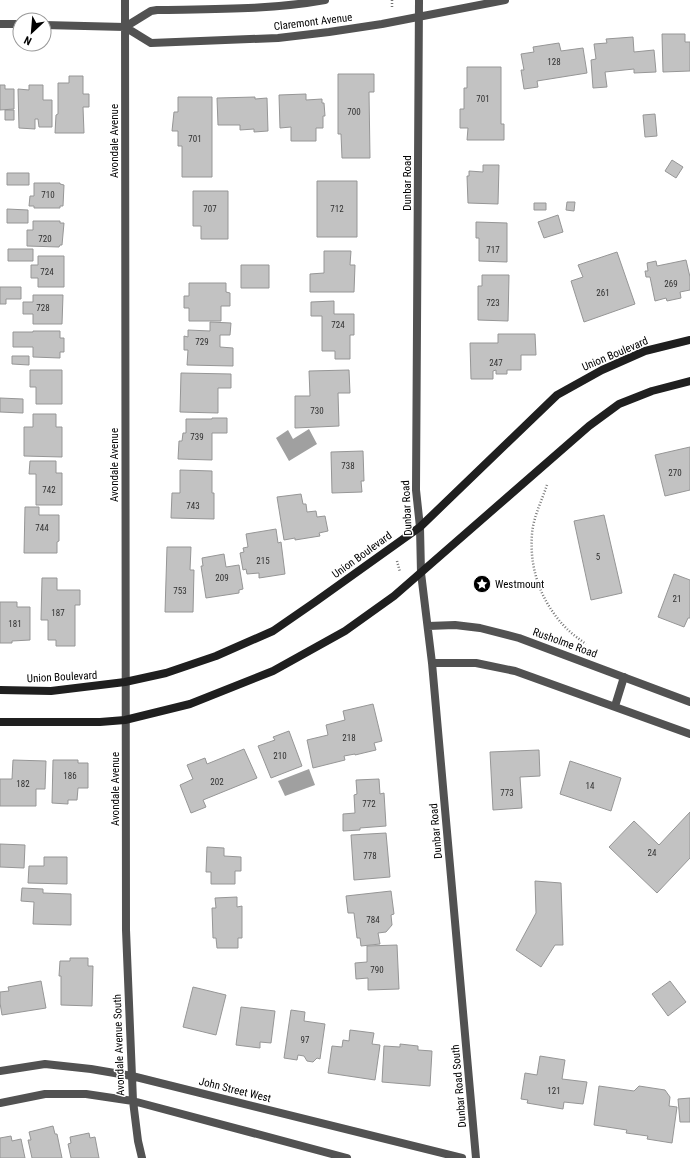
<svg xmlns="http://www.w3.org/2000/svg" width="690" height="1158" font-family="'Roboto Condensed',sans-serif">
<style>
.water{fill:#a0a0a0}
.building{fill:#c2c2c2;stroke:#969696}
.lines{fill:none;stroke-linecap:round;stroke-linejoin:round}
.path{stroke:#747474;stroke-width:2.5;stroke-dasharray:1 2;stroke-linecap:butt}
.lane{stroke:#525252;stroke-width:8}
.street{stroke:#525252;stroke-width:8}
.secondary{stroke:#1f1f1f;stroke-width:8}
.labels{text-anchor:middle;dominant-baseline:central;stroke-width:3;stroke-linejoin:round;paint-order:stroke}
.number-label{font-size:9px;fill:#303030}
.street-label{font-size:11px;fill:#000;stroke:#fff}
.poi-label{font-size:11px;fill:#000;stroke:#fff;text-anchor:start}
</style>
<rect width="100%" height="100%" fill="#fff"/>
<path class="water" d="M309,429l8,15 -28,17 -13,-23 12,-8 5,9z
M309,769l6,16 -30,11 -7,-15z"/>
<path class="building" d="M662,34h23v8h5v29l-27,1z
M633,37l1,15 20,-2 2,22 -22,1v-4l-29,3 2,15 -14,1 -2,-28 5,-1 -2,-15 13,-1 -1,-4z
M559,43l2,8 22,-3 4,25 -50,8 1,6 -14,2 -3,-19h3l-3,-16 13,-2 -1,-5z
M467,67h34v57h3v16h-37l1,-12h-8v-19h4v-21h3z
M338,74h36v18h-5l1,66h-28l-1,-24h-3z
M69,76h14v18h6v13h-6l1,26h-29l1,-18 2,-1v-31h11z
M0,85h5v4h9v20l-14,1z
M29,85h14v15h9v27h-13l-1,-8h-3v10l-16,-1 -1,-39 11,1z
M306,94v6l16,-1v4h2l1,13h-2v12h-7v13h-25v-14l-11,1 -1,-33z
M178,97h34v80h-30v-31h-4v-15h-6l2,-19h4z
M255,97v2l12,-1 1,33 -14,1v-3l-14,1v-5h-22l-1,-27z
M5,110h9v10h-9z
M655,114l2,22 -12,1 -2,-22z
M672,160l11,7 -7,11 -11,-7z
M483,165h16l-1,39 -30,-1 -1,-27h2v-5l14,1z
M7,173h22v12h-22z
M317,181h40v56h-40z
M34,183h26v1l4,1 -1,21h-3v2h-26v-2h-5l1,-10h4z
M193,191h35v48h-27v-13h-8z
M567,202h8l-1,9 -8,-1z
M534,203h12v7h-12z
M7,209l21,1v13h-21z
M558,215l5,17 -19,6 -6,-16z
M33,221h27v2h4l-2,22h-2l-1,2 -32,-1v-16h6z
M476,222l31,1v39l-28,-1v-23h-3z
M8,249h25v12h-25z
M324,251h27l-1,14h5l-1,27h-44v-18l14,-1z
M617,252l18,52 -51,18 -13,-41 12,-4 -5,-12z
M38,256h26v31h-26v-9h-7v-13h7z
M686,260l4,17v13l-10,2 1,6 -14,3 -1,-3 -11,3 -5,-24h-4l-1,-6h3l-1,-8 9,-2 1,5z
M241,265h28v23h-28z
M482,275h27l-1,46 -30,-1v-34h4z
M189,283h37v9l4,1v13h-9v15h-32v-13h-5v-12h5z
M0,287h21v12h-15v5h-6z
M33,295h30l-1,29h-29v-10h-10v-12h10z
M334,301v13h20v21h-4v24h-15v-8h-13v-35h-11v-14z
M210,322l21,1 -1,12h-10v12l13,1v18l-46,-1 1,-15h-4v-14l4,1v-7l22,1z
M33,331h27v7h4v14h-4v6l-27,-1v-10h-20v-15h20z
M498,334h37l1,21h-15v15h-14v4h-11v-4l-3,1v8h-22l-1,-36h28z
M12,356h17v9l-17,-1z
M30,370h32v34h-26v-17h-6z
M349,370l1,23h-12l1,33 -44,2v-32h15l-1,-25z
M181,373l50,1v14h-13v25l-38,-1z
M0,398l23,1v14l-23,-1z
M33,414h23v13h6v30l-38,-1v-29h9z
M212,418h15v15h-15v27l-34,-1 1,-18h3l1,-8h3v-14h26z
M690,447v43l-25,6 -10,-41z
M363,451l1,30h-3l1,11 -30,1 -1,-41z
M30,461h26v12h6v32h-26v-31h-7z
M180,470l32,1v22h2v26l-43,-1 1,-25h8z
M301,494l2,10h3l1,8 9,-1 1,6 8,-1 3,15 -9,2 1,3 -25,4v-2l-11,2 -7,-43z
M25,507h14v8h20v26l-2,1v11h-33z
M604,515l18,78 -31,7 -17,-79z
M276,529l2,14 3,-1 4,32 -26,4v-5l-12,1 -1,-5 -3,1 -3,-17 4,-1 -1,-4 5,-1 -2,-13z
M167,547h24l-1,23h4l-1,42h-28z
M224,554l2,13 13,-2 4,24 -4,1v3l-33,5 -5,-32h2l-1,-8z
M674,574l16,6v38h-2l-4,9 -26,-10z
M42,578h15v12h23v15h-5v41h-19v-6h-8v-20h-7z
M0,602h17v5h13v33l-18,1v2h-12z
M373,704l9,37 -8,2 2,7 -21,5v-1l-11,2 1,4 -32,8 -6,-28 21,-5 -2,-10 19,-5 -2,-9z
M289,731l13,35 -31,12 -13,-32 17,-6 -2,-3z
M244,749l13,29 -54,22 3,7 -15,6 -11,-28 13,-6 -6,-14 18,-7 2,6z
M539,750l1,26 -20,1 2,31 -29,2 -3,-58z
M13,760l33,1 -1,28h-9v17h-36v-27h12z
M53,760h25v3h10v25h-10l-1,12h-9v4l-16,-1z
M570,761l51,17 -10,33 -51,-17z
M379,779l1,15 4,-1 2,33 -26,2v2l-17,1v-17l12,-1 -1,-18 3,-1 -1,-14z
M690,812v46l-33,35 -48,-46 25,-26 25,24z
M386,833l4,44 -36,3 -3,-45z
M0,844l25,1 -1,23 -24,-1z
M207,847l17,1v8l17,1v14h-6v13h-24v-12h-5z
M44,857h23v27l-39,-1 1,-17h15z
M535,881l26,2 2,62h-8l-14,22 -25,-17 20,-37z
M22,888l21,1v4l28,1v31l-38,-1 1,-22 -13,-1z
M391,891l3,23 -3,1 1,10 -6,7 -8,1 2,11 -19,2 -1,-8h-3l-3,-25h-6l-2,-17z
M237,897v10l5,-1v32h-4v10h-21l-1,-10h-3l-1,-30h4l-1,-10z
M397,945l2,44 -31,1v-12l-12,1 -1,-16 12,-1v-16z
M70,958h18v8h5l-1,40 -31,-1v-29h-2l1,-15h10z
M41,981l5,27 -44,7 -2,-12v-11l9,-1 -1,-4z
M670,981l16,21 -18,14 -16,-22z
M193,987l33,8 -10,40 -33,-8z
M241,1007l34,4 -4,32 -11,-1v6l-24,-3z
M291,1010l14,2 -1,9 21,3 -5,35 -3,-1 -4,4 -6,-1 -3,-5 -6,-1 -1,5 -13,-2z
M350,1030l24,3 -2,11 8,1 -5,35 -47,-7 4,-27 10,1 1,-7 6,1z
M400,1044l18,2v4l14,1 -2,35 -48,-4 2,-36 16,1z
M540,1056l25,4 -3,19 25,3 -4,22 -19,-2 -1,7 -36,-6 1,-3 -7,-1 4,-26 12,2z
M599,1086l35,5 5,-5 26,4 5,7 -1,9 8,1 -5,36 -25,-4 1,-3 -22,-3 1,-3 -33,-5z
M690,1098v24h-10l-2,-23z
M53,1126l2,8h2l5,24h-30l-4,-18h3l-2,-8z
M89,1133l1,5 5,-1 4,21h-28l-3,-14 3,-1 -1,-6z
M11,1136l1,5 9,-2 4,19h-25v-20z"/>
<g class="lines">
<path class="path" d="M392,0v7
M547,485c-5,15 -14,33 -15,49 -3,36 10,70 35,95 5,5 12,10 19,15
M397,561l3,11"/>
<path class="lane" d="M615,706l9,-29"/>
<path class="street" d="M125,0l1,930 7,171 5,40 4,17
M419,0l-3,490 4,37 1,46 11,90 44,495
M0,24h20
M44,25l81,2 26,16 127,-5 51,-6 53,-8 123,-24
M125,27l26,-16 6,-1c56,-1 113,0 168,-10
M428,626l27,-1 25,3 39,10 171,64
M432,663h44l39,8 175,63
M0,1071l45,-7 46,5 41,7 330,82
M0,1103l45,-9h41l47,7 214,57"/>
<path class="secondary" d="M0,690l51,1 74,-9 41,-9 50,-17 57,-25 42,-29 105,-75 137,-132 45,-25 43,-19 45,-11
M0,722h100l25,-2 65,-16 83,-33 72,-40 49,-35 195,-170 30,-22 33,-13 38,-10"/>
</g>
<defs>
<symbol id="sight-disc" viewBox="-11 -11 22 22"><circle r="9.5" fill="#000" stroke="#fff"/><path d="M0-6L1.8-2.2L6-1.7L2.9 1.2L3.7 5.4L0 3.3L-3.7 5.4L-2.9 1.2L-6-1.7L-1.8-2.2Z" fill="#fff"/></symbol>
</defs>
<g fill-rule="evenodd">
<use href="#sight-disc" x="472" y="574" width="20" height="20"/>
</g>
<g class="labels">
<g class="number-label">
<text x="554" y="62">128</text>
<text x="483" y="99">701</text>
<text x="354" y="112">700</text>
<text x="195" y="139">701</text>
<text x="48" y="195">710</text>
<text x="210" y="209">707</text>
<text x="337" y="209">712</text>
<text x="45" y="239">720</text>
<text x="493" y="250">717</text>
<text x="47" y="272">724</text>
<text x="671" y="284">269</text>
<text x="603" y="293">261</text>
<text x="493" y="303">723</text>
<text x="43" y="308">728</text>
<text x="338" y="325">724</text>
<text x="202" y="342">729</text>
<text x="496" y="363">247</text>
<text x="317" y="411">730</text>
<text x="197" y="437">739</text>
<text x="348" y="466">738</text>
<text x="675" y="473">270</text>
<text x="49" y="490">742</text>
<text x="193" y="506">743</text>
<text x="42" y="528">744</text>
<text x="598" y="557">5</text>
<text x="263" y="561">215</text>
<text x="222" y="578">209</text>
<text x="180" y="591">753</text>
<text x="677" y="599">21</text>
<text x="58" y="613">187</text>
<text x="15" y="624">181</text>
<text x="349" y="738">218</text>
<text x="280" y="756">210</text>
<text x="70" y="776">186</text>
<text x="217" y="782">202</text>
<text x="23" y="784">182</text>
<text x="590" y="786">14</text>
<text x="507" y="793">773</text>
<text x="369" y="804">772</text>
<text x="652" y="853">24</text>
<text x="370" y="856">778</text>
<text x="373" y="920">784</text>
<text x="377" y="970">790</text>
<text x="305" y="1040">97</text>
<text x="554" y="1091">121</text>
</g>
<g class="street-label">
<text transform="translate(313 22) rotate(-7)">Claremont Avenue</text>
<text transform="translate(114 141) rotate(-90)">Avondale Avenue</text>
<text transform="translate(407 183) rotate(-90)">Dunbar Road</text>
<text transform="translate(615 354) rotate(-23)">Union Boulevard</text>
<text transform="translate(114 465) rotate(-90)">Avondale Avenue</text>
<text transform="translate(407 508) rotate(-93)">Dunbar Road</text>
<text transform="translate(362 555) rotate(-36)">Union Boulevard</text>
<text transform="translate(565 643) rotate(20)">Rusholme Road</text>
<text transform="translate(62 677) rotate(-3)">Union Boulevard</text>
<text transform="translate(115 789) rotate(-90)">Avondale Avenue</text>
<text transform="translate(436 831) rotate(-95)">Dunbar Road</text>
<text transform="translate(119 1045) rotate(-92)">Avondale Avenue South</text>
<text transform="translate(459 1086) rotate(-95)">Dunbar Road South</text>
<text transform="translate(235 1090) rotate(14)">John Street West</text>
</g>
<g class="poi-label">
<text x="495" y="584">Westmount</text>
</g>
</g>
<g transform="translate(32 32) rotate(206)"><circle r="19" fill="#ffffff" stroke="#999999"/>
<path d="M0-3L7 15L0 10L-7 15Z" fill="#000000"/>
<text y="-6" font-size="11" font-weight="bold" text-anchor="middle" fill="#000000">N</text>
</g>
</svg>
